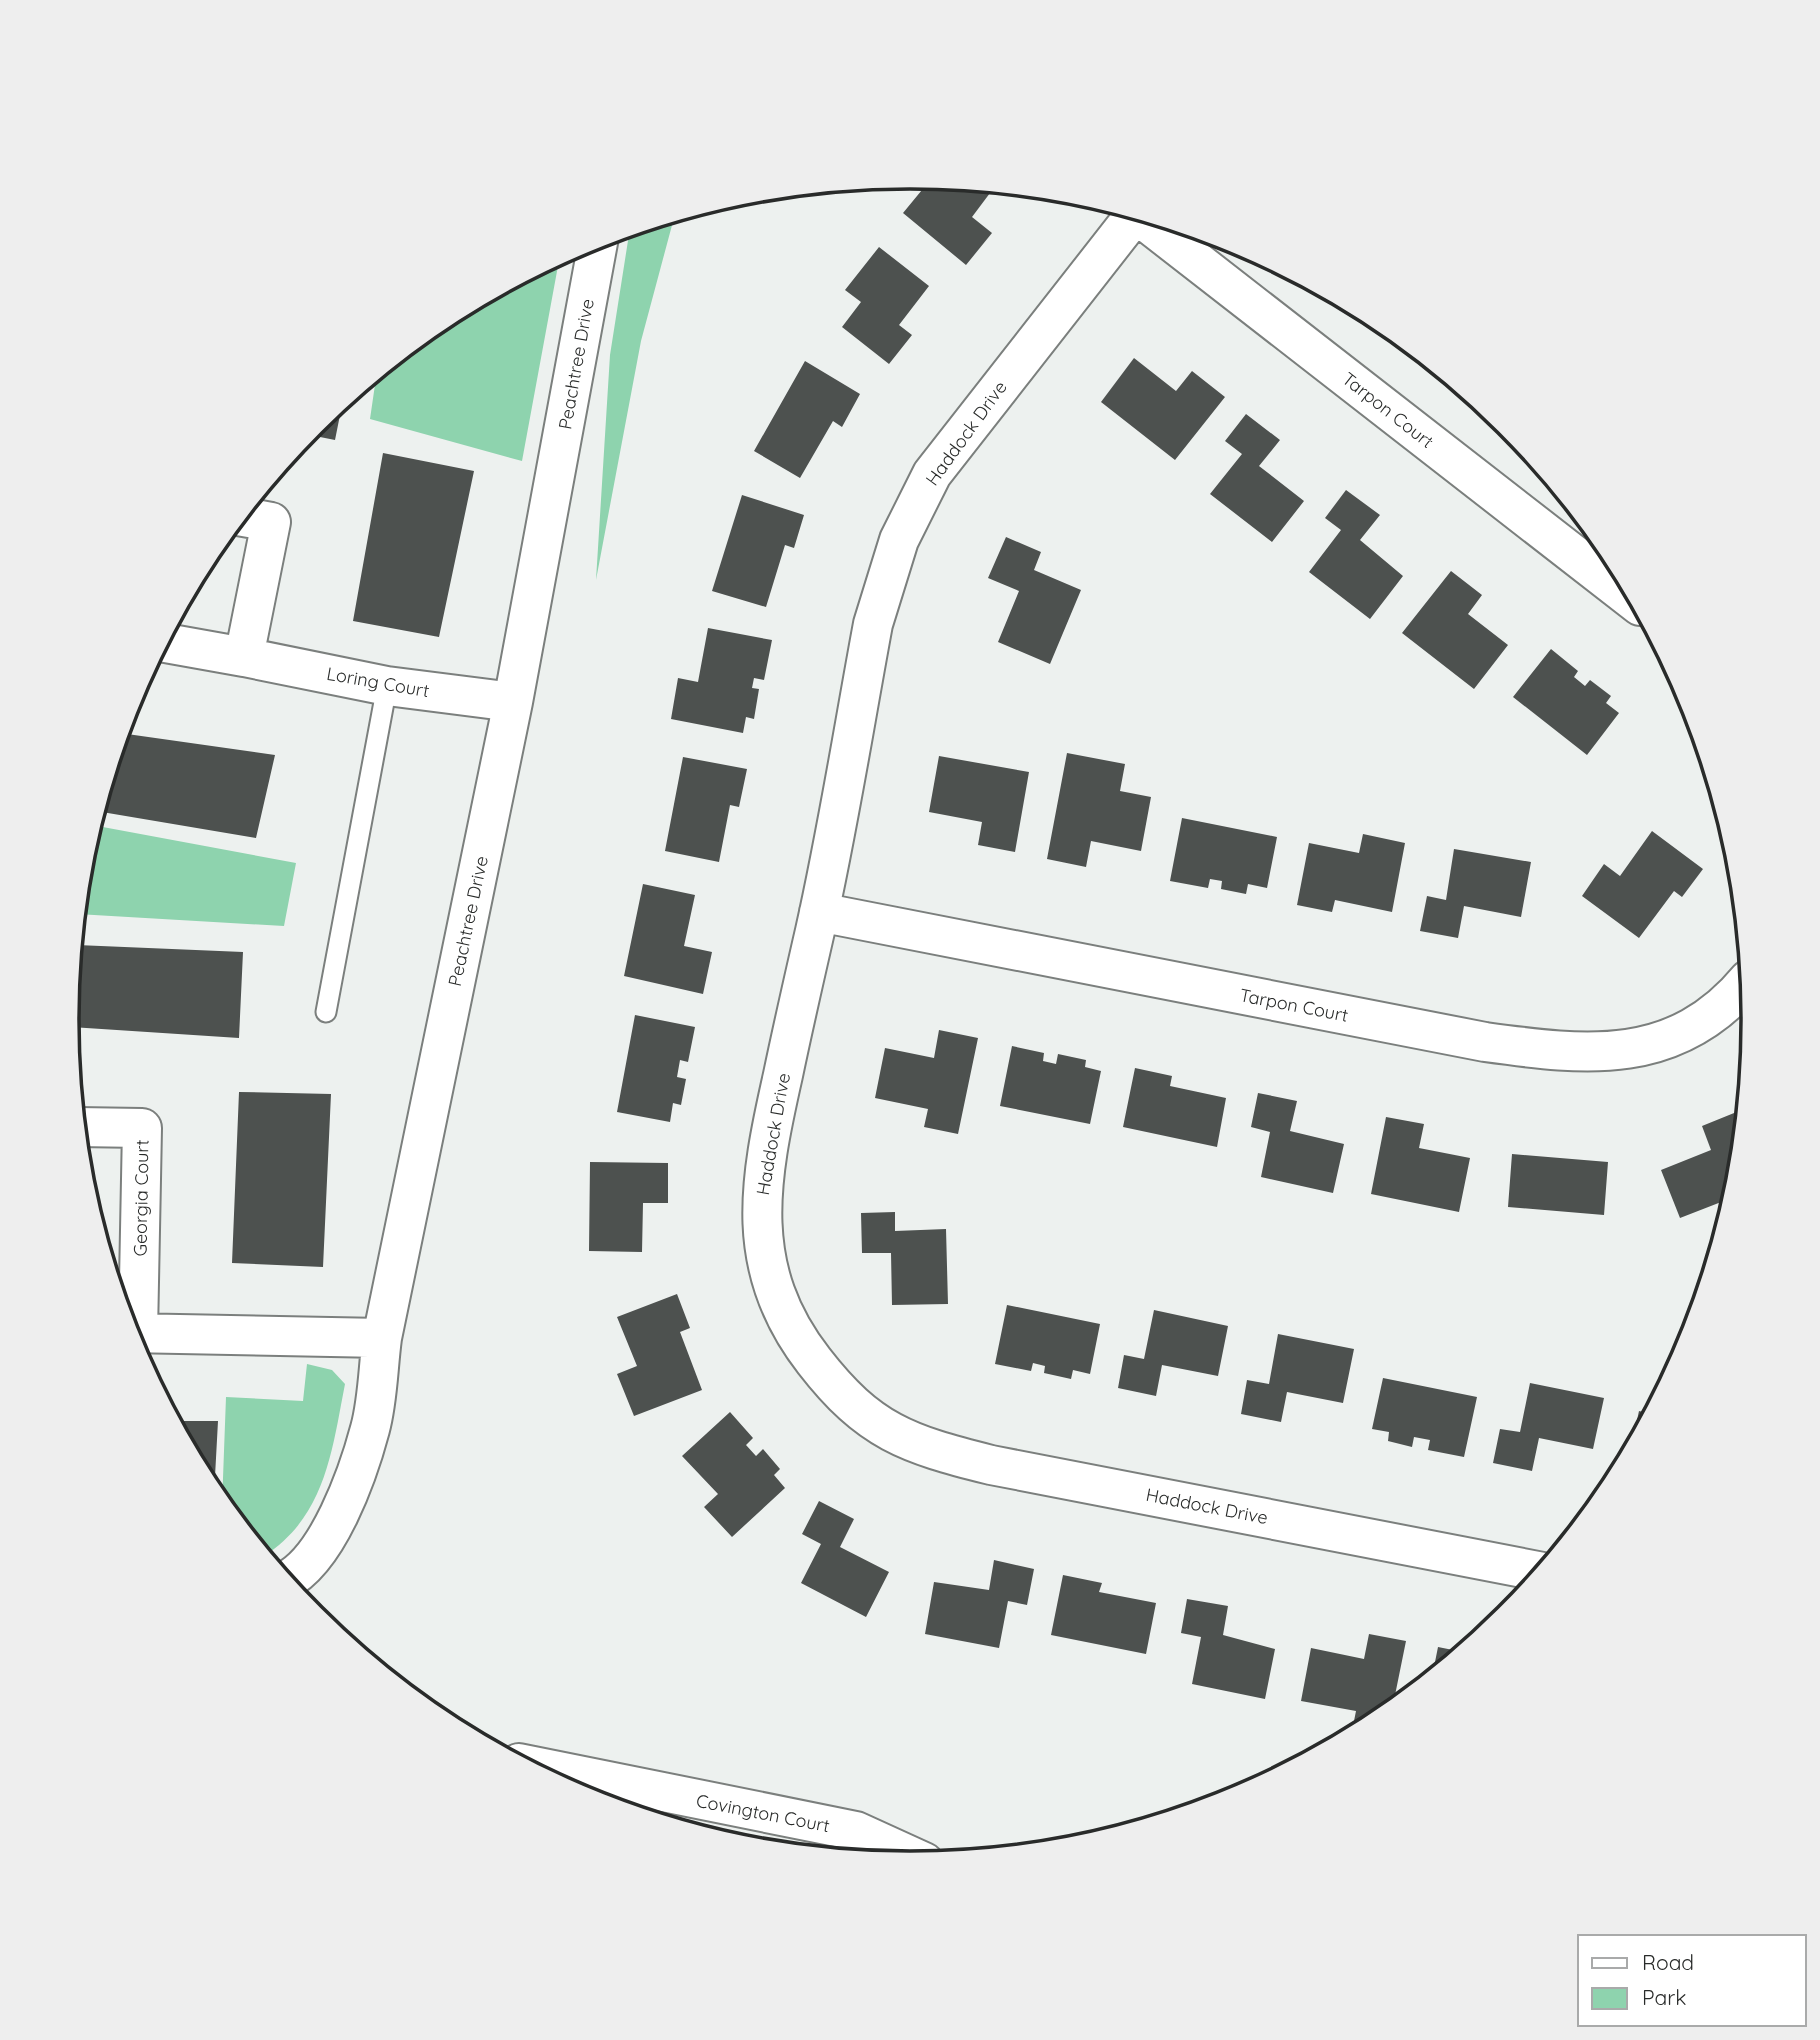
<svg xmlns="http://www.w3.org/2000/svg" width="1820" height="2040" font-family="Quicksand,sans-serif">
<style>
.green{fill:#8ed3ae}
.building{fill:#4d514f}
.lines{fill:none;stroke-linecap:round;stroke-linejoin:round}
.lane-casing{stroke:#7b7f7d;stroke-width:23}
.street-casing{stroke:#7b7f7d;stroke-width:42}
.lane{stroke:#fff;stroke-width:19}
.street{stroke:#fff;stroke-width:38}
.labels{text-anchor:middle;dominant-baseline:central;stroke-width:7;stroke-linejoin:round;paint-order:stroke}
.street-label{font-size:18px;fill:#292b2a;stroke:#fff}
.rim{fill:none;stroke:#292b2a;stroke-width:3.5}
</style>
<rect width="100%" height="100%" fill="#edf1ef"/>
<path class="green" d="M675,214l-34,127 -45,239 14,-225 20,-127z
M560,255l-38,206 -152,-42 7,-48 65,-53z
M92,825l204,38 -12,63 -207,-12 6,-59z
M307,1364l25,6 13,14c-13,66 -19,132 -81,172l-42,-51 4,-108 77,4z"/>
<path class="building" d="M931,179l65,6 -24,32 20,16 -26,32 -63,-52z
M879,247l50,39 -30,39 13,10 -23,29 -47,-37 19,-25 -16,-12z
M1134,358l42,33 16,-20 33,26 -50,63 -74,-58z
M805,361l55,33 -18,33 -9,-6 -33,57 -46,-27z
M343,400l-8,40 -30,-6 9,-11z
M1246,414l34,26 -21,26 45,35 -32,41 -62,-48 32,-40 -17,-13z
M383,453l91,18 -35,166 -86,-16z
M1346,490l34,25 -20,25 43,36 -33,43 -61,-47 32,-42 -16,-12z
M742,495l62,20 -10,33 -9,-3 -19,62 -54,-16z
M1006,537l35,15 -7,18 47,20 -31,74 -52,-22 21,-51 -31,-13z
M1451,571l31,24 -14,19 40,31 -34,44 -72,-56z
M708,628l64,12 -8,40 -10,-2 -2,10 7,1 -5,30 -8,-2 -3,16 -72,-14 7,-41 20,4z
M1551,649l27,22 -4,6 11,9 5,-6 21,16 -5,7 13,10 -32,42 -74,-58z
M120,733l155,22 -19,83 -160,-27z
M1067,753l58,11 -5,27 31,6 -10,54 -50,-10 -5,26 -39,-8z
M939,756l90,16 -14,80 -37,-7 4,-23 -53,-10z
M683,757l64,12 -8,38 -9,-2 -11,57 -54,-11z
M1182,818l95,19 -10,51 -19,-4 -2,10 -25,-5 1,-8 -12,-2 -2,9 -38,-7z
M1652,831l51,38 -21,28 -8,-6 -35,47 -57,-42 22,-32 16,12z
M1363,834l42,9 -13,69 -57,-12 -3,12 -35,-7 12,-62 50,10z
M1454,849l77,13 -10,55 -57,-11 -6,32 -38,-7 7,-35 19,4z
M643,884l52,11 -11,51 28,6 -9,42 -79,-18z
M77,945l166,7 -4,86 -168,-11z
M635,1015l60,12 -7,35 -8,-2 -3,17 9,2 -5,26 -8,-2 -3,19 -53,-10z
M939,1030l39,8 -20,96 -34,-7 4,-18 -53,-11 10,-50 49,10z
M1012,1046l32,7 -1,8 13,3 2,-10 28,6 -1,7 16,4 -11,53 -90,-18z
M1135,1068l37,8 -2,10 56,12 -9,49 -94,-20z
M239,1092l92,2 -8,173 -91,-4z
M1258,1093l39,8 -7,30 54,13 -11,49 -72,-16 9,-45 -19,-5z
M1739,1111l4,11 -9,75 -54,21 -19,-48 50,-20 -9,-24z
M1386,1117l38,7 -5,24 51,10 -11,54 -88,-18z
M1512,1154l96,8 -4,53 -96,-8z
M590,1162l78,1v40h-25l-1,49 -53,-1z
M895,1212v19l51,-2 2,75 -56,1 -1,-52h-29l-1,-40z
M677,1294l13,34 -10,4 22,58 -68,26 -17,-42 20,-8 -20,-49z
M1007,1305l93,19 -10,50 -17,-4 -2,9 -27,-6 1,-7 -12,-3 -2,8 -36,-7z
M1154,1310l74,16 -10,50 -56,-11 -6,31 -38,-8 6,-33 20,4z
M1278,1334l76,15 -11,54 -56,-11 -6,30 -40,-8 6,-34 22,4z
M1383,1378l94,19 -13,60 -36,-7 2,-10 -16,-3 -2,10 -24,-6 1,-9 -17,-3z
M1530,1383l74,15 -11,51 -54,-11 -7,33 -39,-8 7,-34 20,3z
M1639,1411l12,3 -20,38h-1z
M730,1412l23,26 -7,7 10,11 7,-7 17,20 -6,6 11,13 -53,49 -28,-30 14,-13 -36,-38z
M173,1421h45l-4,74 -6,-7z
M819,1501l35,18 -14,28 49,25 -23,45 -65,-34 20,-39 -19,-10z
M994,1560l40,9 -7,36 -19,-4 -9,47 -74,-14 9,-52 55,8z
M1063,1575l39,8 -3,9 57,11 -10,51 -95,-19z
M1187,1599l41,7 -5,29 52,14 -10,50 -73,-15 9,-47 -20,-4z
M1369,1634l37,7 -14,69 -34,22 -6,-1 4,-20 -55,-10 10,-53 53,11z
M1438,1647l25,5 -31,25z"/>
<g class="lines">
<defs>
<path id="lane" d="M326,1012l61,-326"/>
<path id="street" d="M1137,212l-205,262 -33,66 -26,84c-19,102 -35,205 -58,307 -11,48 -22,96 -32,144 -24,106 -41,194 31,286 55,71 93,83 177,104l552,107
M1136,214l504,392
M160,642l84,15 27,-135 -33,-6
M244,657l143,29 126,16
M819,912l666,130c102,14 191,25 264,-63
M77,1127l65,1 -4,205
M128,1333l254,5
M285,1581c43,-21 73,-107 85,-152 8,-29 8,-61 12,-91l131,-636 86,-465
M519,1763l337,68 68,31"/>
</defs>
<use href="#lane" class="lane-casing"/>
<use href="#street" class="street-casing"/>
<use href="#lane" class="lane"/>
<use href="#street" class="street"/>
</g>
<g class="labels">
<g class="street-label">
<text transform="translate(576 364) rotate(-80)">Peachtree Drive</text>
<text transform="translate(1388 410) rotate(38)">Tarpon Court</text>
<text transform="translate(966 433) rotate(-54)">Haddock Drive</text>
<text transform="translate(378 682) rotate(10)">Loring Court</text>
<text transform="translate(468 921) rotate(-78)">Peachtree Drive</text>
<text transform="translate(1294 1005) rotate(11)">Tarpon Court</text>
<text transform="translate(773 1134) rotate(-80)">Haddock Drive</text>
<text transform="translate(141 1198) rotate(-89)">Georgia Court</text>
<text transform="translate(1207 1506) rotate(11)">Haddock Drive</text>
<text transform="translate(763 1813) rotate(11)">Covington Court</text>
</g>
</g>
<path d="M0 0H1820V2040H0ZM79 1020a831 831 0 1 1 1662 0a831 831 0 1 1-1662 0Z" fill="#eee" fill-rule="evenodd"/>
<path class="rim" d="M79 1020a831 831 0 1 1 1662 0a831 831 0 1 1-1662 0Z"/>
<rect x="1578" y="1935" width="228" height="91" fill="#ffffff" stroke="#a9aaaa" stroke-width="2"/>
<rect x="1592" y="1958" width="35" height="10" fill="#ffffff" stroke="#a9aaaa" stroke-width="2"/>
<text x="1642" y="1970" font-size="21" fill="#292b2a">Road</text>
<rect x="1592" y="1988" width="35" height="21" fill="#8ed3ae" stroke="#a9aaaa" stroke-width="2"/>
<text x="1642" y="2005" font-size="21" fill="#292b2a">Park</text>
</svg>
